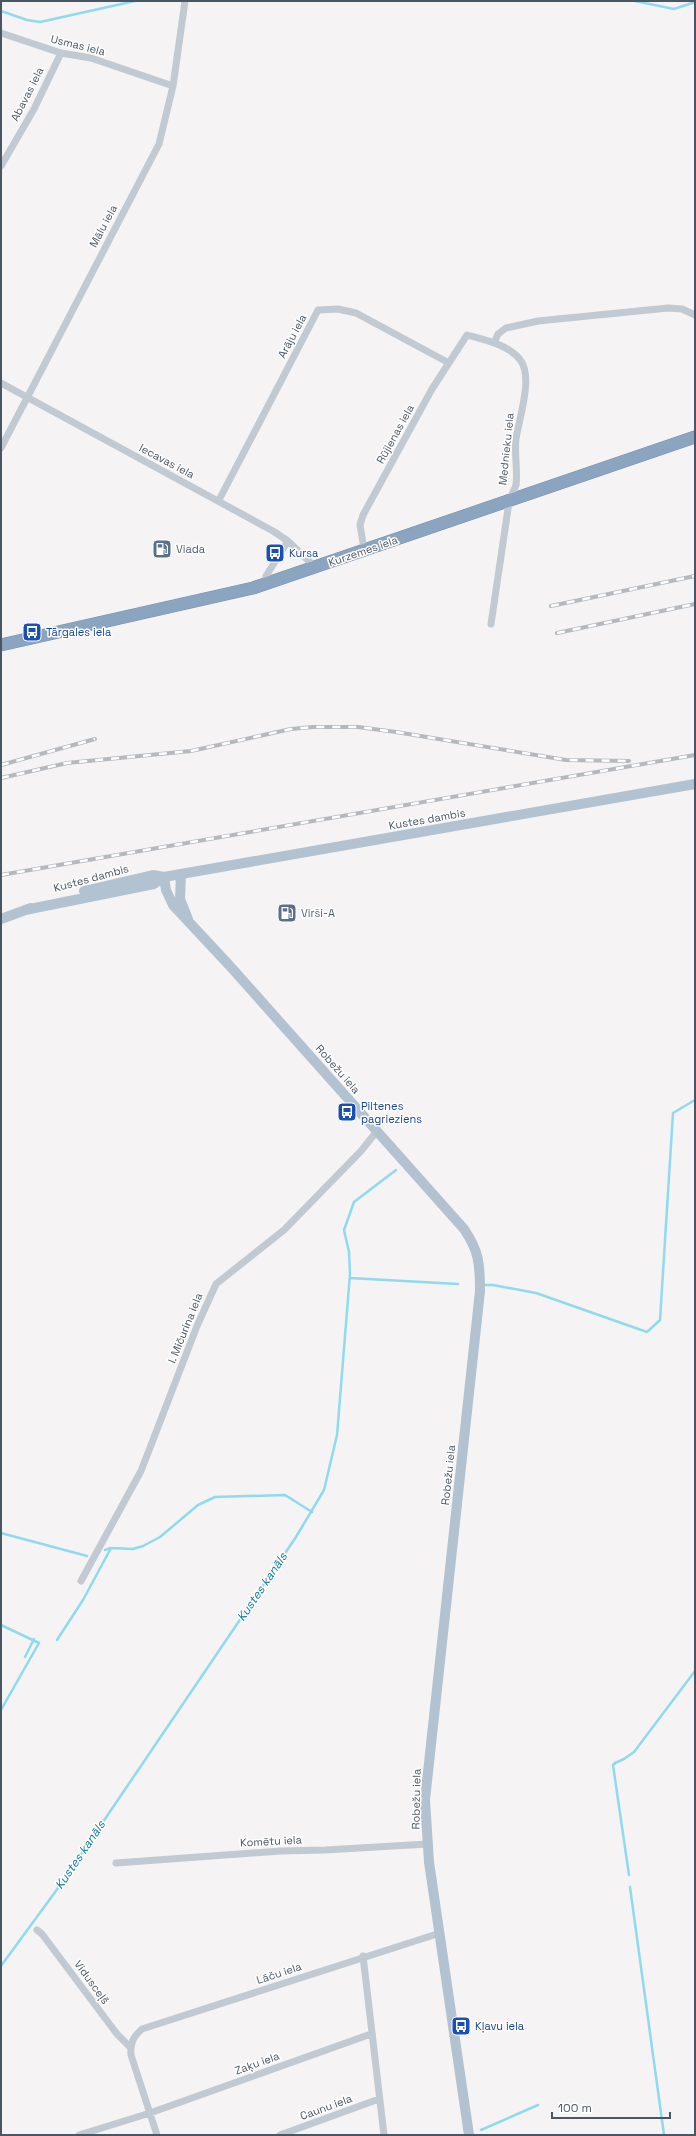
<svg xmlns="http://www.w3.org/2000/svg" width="696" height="2136" font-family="'Space Grotesk',sans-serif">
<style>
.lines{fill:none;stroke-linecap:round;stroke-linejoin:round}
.stream{stroke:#90daee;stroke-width:2.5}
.highway-casing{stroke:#7690ad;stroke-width:13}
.street{stroke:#c1cad2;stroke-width:7}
.primary{stroke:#b3c2d1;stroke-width:10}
.highway{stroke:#8ba5c1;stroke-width:12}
.rail-casing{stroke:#b5b8bd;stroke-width:4}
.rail{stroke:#fff;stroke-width:2.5;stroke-dasharray:8;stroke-linecap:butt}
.labels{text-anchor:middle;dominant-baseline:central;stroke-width:3;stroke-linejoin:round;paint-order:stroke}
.street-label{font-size:11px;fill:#4a5661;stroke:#fff}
.service-label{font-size:11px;fill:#4e5e75;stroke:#fff;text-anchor:start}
.transit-label{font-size:11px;fill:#164399;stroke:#fff;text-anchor:start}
.water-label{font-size:12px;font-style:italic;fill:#0c7c9b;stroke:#fff}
</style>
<rect width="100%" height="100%" fill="#f5f3f3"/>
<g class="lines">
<path class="stream" d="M635,1l39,8 21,-7
M1,11l26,9 13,2 95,-21
M350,1278l108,6
M484,1285h9l43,8 111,39 13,-12 13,-207 22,-13
M1,1533l86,23
M105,1550l6,-2
M1,1625l38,18 -38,67
M57,1640l26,-40 28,-52 22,1 10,-3 17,-9 38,-32 17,-8 70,-2 27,17
M25,1657l9,-18
M629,1875l-16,-110 2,-2 9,-4 10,-7 61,-81
M630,1887l34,248
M1,1966l60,-82 235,-347 28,-47 13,-55 13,-161 -1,-22 -5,-22 10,-28 42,-32
M481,2130l57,-25"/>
<defs>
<path id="highway" d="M1,645l252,-57 442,-151"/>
</defs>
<use href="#highway" class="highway-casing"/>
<path class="street" d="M1,33l60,20 30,5 82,28
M1,166l33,-57 27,-56
M494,343l4,-9 8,-6 32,-7 130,-13 14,1 13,6
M1,383l272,148 15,10 28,27
M1,448l158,-304 14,-58 12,-85
M219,500l99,-190 20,-1 18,4 93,50
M364,549l-4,-24 3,-10 69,-126 35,-54c18,5 43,10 54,26 12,17 -2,58 -5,78 -2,15 2,31 0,46 -2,5 -5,11 -7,17l-18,122
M265,584l1,-8 22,-35
M81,1581l60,-110 56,-145 19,-42 68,-54 77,-79 16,-20
M116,1863l165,-12 44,-1 103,-6
M37,1930l5,4 75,100 13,13
M363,1956l21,179
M79,2135l71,-22 221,-79
M157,2135l-26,-80c-1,-12 2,-18 11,-26l298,-96
M280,2135l99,-36"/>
<path class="primary" d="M181,874l-1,25 8,20
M164,877l2,13 7,15 56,60 235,264c15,22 16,35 16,62l-55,509 4,62 40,273
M84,891l69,-16 11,2
M25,910l129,-26 10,-7 17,-3 514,-90
M1,919l30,-11"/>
<use href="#highway" class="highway"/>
<defs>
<path id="rail" d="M551,606l144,-30
M557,633l138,-29
M1,765l94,-26
M1,778l66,-15 124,-12 100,-22 22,-2h45l38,5 170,28 63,1
M1,875l694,-120"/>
</defs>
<use href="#rail" class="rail-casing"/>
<use href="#rail" class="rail"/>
</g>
<defs>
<symbol id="fuel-square" viewBox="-11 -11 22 22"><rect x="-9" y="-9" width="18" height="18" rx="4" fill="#5c6f8a" stroke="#fff"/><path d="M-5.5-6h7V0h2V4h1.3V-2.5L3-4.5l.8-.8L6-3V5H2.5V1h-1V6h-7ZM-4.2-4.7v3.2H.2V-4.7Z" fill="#fff"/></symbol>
<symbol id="bus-square" viewBox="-11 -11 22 22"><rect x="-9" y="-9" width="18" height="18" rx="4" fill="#1a4fb4" stroke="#fff"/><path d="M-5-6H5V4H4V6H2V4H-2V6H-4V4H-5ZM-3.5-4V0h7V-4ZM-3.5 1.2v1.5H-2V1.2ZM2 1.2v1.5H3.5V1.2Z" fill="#fff"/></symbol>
</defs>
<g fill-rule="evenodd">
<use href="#fuel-square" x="151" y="538" width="22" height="22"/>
<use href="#bus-square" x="264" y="542" width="22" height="22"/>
<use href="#bus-square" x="21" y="621" width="22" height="22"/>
<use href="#fuel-square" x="276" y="902" width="22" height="22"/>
<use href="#bus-square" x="336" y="1101" width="22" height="22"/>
<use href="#bus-square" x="450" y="2015" width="22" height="22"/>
</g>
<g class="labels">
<g class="street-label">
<text transform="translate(78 45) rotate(14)">Usmas iela</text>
<text transform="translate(27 94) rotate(-63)">Abavas iela</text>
<text transform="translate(103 226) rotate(-62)">Mālu iela</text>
<text transform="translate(292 336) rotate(-62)">Arāju iela</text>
<text transform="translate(395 434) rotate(-61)">Rūjienas iela</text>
<text transform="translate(506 449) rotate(-84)">Mednieku iela</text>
<text transform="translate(167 461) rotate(28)">Iecavas iela</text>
<text transform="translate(363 551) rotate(-19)">Kurzemes iela</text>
<text transform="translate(427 819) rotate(-10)">Kustes dambis</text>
<text transform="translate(91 878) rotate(-15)">Kustes dambis</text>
<text transform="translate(338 1069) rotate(49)">Robežu iela</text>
<text transform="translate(185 1328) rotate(-68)">I. Mičurina iela</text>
<text transform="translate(448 1475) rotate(-84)">Robežu iela</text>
<text transform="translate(416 1799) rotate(-89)">Robežu iela</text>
<text transform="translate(271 1841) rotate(-3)">Komētu iela</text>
<text transform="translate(279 1973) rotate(-18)">Lāču iela</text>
<text transform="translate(92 1982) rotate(54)">Vidusceļš</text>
<text transform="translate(257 2063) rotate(-20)">Zaķu iela</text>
<text transform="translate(326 2107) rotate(-20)">Caunu iela</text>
</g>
<g class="service-label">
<text x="176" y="549">Viada</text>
<text x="301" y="913">Virši-A</text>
</g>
<g class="transit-label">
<text x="289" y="553">Kursa</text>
<text x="46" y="632">Tārgales iela</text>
<text x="361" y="1106">Piltenes<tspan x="361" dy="13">pagrieziens</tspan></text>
<text x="475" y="2026">Kļavu iela</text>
</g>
<g class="water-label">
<text transform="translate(262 1587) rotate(-56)">Kustes kanāls</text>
<text transform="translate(80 1855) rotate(-56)">Kustes kanāls</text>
</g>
</g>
<rect width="696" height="2136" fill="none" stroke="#4a5661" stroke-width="4"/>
<path d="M552 2112v6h118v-6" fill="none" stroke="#4a5661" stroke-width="2"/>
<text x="558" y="2112" font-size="12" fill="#4a5661" stroke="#ffffff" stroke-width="3" paint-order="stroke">100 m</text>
</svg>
